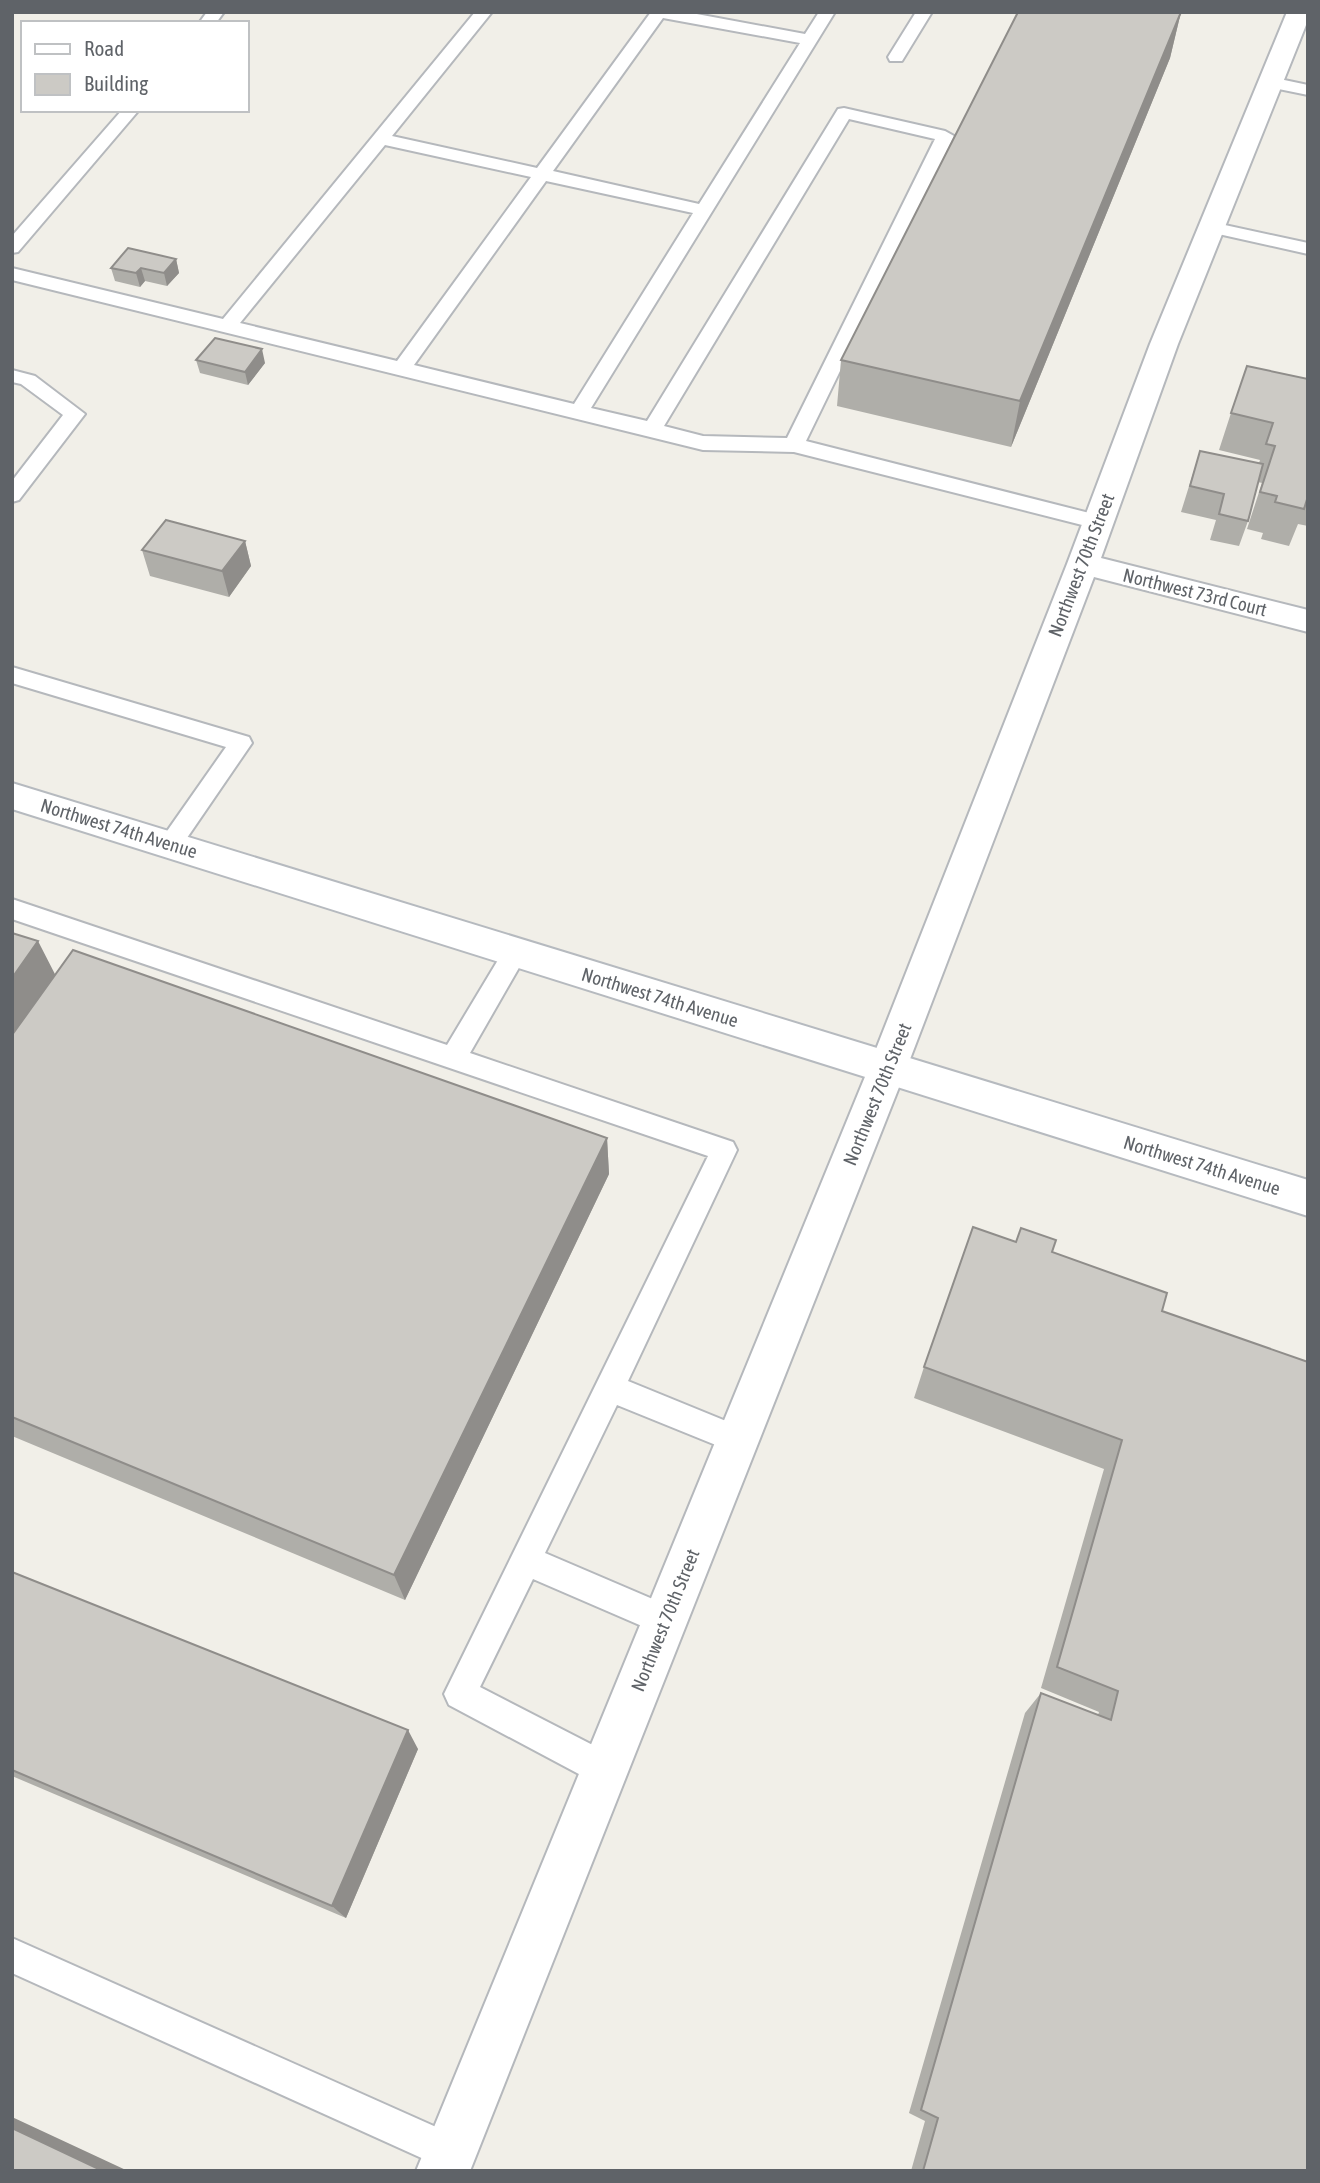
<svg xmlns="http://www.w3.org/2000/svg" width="1320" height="2183" font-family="'Asap Condensed',sans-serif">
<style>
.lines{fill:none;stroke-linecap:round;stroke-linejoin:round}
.lane-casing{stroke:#b5b8bc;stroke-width:4}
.street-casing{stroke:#b5b8bc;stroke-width:4}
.secondary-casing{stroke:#b6babf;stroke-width:4}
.lane{fill:#fff;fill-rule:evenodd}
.street{fill:#fff;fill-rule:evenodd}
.secondary{fill:#fff;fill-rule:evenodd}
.wall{fill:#afaea9}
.shaded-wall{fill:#8f8d8a}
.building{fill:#cccac5;stroke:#8f8d8a;stroke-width:2}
.labels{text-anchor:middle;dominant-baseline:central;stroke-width:6;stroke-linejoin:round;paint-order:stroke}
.street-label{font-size:19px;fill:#5f6368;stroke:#fff}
</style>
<rect width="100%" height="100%" fill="#f1efe8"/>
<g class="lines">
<defs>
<path id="lane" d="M207,12h17l-8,11h-17z
M475,12h17l-100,124 145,32 114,-156h35l119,22 14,-22h16l-244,396 56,13 191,-312 6,-1 101,23 9,5 -148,305 299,76 3,5 -3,5 -7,2 -304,-77 -91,-2 -691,-170v-12l211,51zM663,18l137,25 -101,161 -146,-33zM849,119l86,20 -148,299 -84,-2 -39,-10zM385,145l146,32 -134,184 -157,-38zM546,181l147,32 -119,191 -160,-39z
M916,12h16l-30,49h-12l-2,-4z
M1270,77l38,8v10l-44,-9 -2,-4z
M122,110h17l-121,142 -6,1v-17z
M1211,222l97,21v11l-103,-23 -3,-4 3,-4z
M12,370l23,6 50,38 -66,86 -7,2v-21l51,-66 -42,-31 -9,-2z
M12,667l237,70 3,6 -74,108 -8,2 -8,-2 -4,-7 68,-97 -214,-64z
M12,899l435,146 60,-100 9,-3 9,3 3,7 -58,101 263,89 4,8 -109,231 120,49 5,10 -5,10 -10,4 -121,-49 -72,148 131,56 5,11 -5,11 -11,5 -132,-57 -53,108 136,70 4,12 -4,12 -12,4 -12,-4 -143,-76 -5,-11 264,-538 -696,-237z
M12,1938l451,201 5,13 -5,13 -13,5 -13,-5 -425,-192z"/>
<path id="street" d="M1287,12h21v8l-130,324 -77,214 207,52v22l-214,-55 -187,490 -437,1104h-54l453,-1104 198,-503 83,-220z"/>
<path id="secondary" d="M12,783l1296,397v36l-1296,-407z"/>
</defs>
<use href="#lane" class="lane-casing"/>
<use href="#street" class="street-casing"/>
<use href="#secondary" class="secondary-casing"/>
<use href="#lane" class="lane"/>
<use href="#street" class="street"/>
<use href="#secondary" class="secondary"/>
</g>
<path class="wall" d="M1181,12l-11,46 -159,389 -174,-41 4,-46z
M176,259l3,14 -12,13 -22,-5 -5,6 -25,-6 -4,-13z
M196,360l69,3 -17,22 -48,-12z
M1308,379v147l-10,-2 -9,22 -28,-7 2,-6 -16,-4 15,-46 -4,-1 -10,39 -9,25 -29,-6 6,-20 -35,-8 19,-61 59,12 1,-3 -41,-10 12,-37z
M245,541l6,25 -22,31 -79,-21 -8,-26z
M12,933l43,42 552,163 2,36 -204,426 -393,-164z
M1021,1228l31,24 110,59 146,860h-397l14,-50 -16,-8 116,-400 16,-20 57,22 1,-3 -58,-24 63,-219 -190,-71 10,-31 92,-126z
M12,1572l406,177 -72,169 -334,-142z"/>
<path class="shaded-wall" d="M1181,12l-11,46 -159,389 9,-46z
M176,259l3,14 -12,13 -3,-13z
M141,268l4,13 -5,6 -4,-14z
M262,349l3,14 -17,22 -3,-13z
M245,541l6,25 -22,31 -7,-26z
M38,941l21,41 -47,68v-72z
M607,1138l2,36 -204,426 -11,-25z
M408,1730l10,19 -72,169 -14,-12z
M12,2117l116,54h-25l-91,-43z"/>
<path class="building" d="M1018,12h163l-161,389 -179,-41z
M128,248l48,11 -12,14 -23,-5 -5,5 -25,-5z
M215,338l47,11 -17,23 -49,-12z
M1247,366l61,13v117l-4,13 -29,-7 2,-6 -17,-4 15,-46 -9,-2 7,-21 -42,-10z
M1200,451l63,13 -15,57 -29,-7 5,-20 -34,-8z
M166,520l79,21 -23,30 -80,-21z
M12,933l26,8 -26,37z
M73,950l534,188 -213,437 -382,-158v-382z
M973,1227l43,15 5,-14 35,12 -4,12 115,41 -5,18 146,51v809h-385l15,-53 -17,-8 120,-417 70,27 7,-29 -61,-24 65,-227 -198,-73z
M12,1572l396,158 -76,176 -320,-136z
M12,2128l91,43h-91z"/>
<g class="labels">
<g class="street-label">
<text transform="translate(1081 565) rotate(-69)">Northwest 70th Street</text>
<text transform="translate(1195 592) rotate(14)">Northwest 73rd Court</text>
<text transform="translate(119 828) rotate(17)">Northwest 74th Avenue</text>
<text transform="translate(660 997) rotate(17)">Northwest 74th Avenue</text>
<text transform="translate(877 1094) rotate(-68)">Northwest 70th Street</text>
<text transform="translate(1202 1165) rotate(17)">Northwest 74th Avenue</text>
<text transform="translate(665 1620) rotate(-68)">Northwest 70th Street</text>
</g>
</g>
<rect width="1320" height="2183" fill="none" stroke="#5f6368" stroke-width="28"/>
<rect x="21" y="21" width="228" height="91" fill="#ffffff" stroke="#bfc1c3" stroke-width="2"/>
<rect x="35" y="44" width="35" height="10" fill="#ffffff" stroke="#bfc1c3" stroke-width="2"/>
<text x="84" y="56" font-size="21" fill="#5f6368">Road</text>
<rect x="35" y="74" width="35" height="21" fill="#cccac5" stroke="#bfc1c3" stroke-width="2"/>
<text x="84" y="91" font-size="21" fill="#5f6368">Building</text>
</svg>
